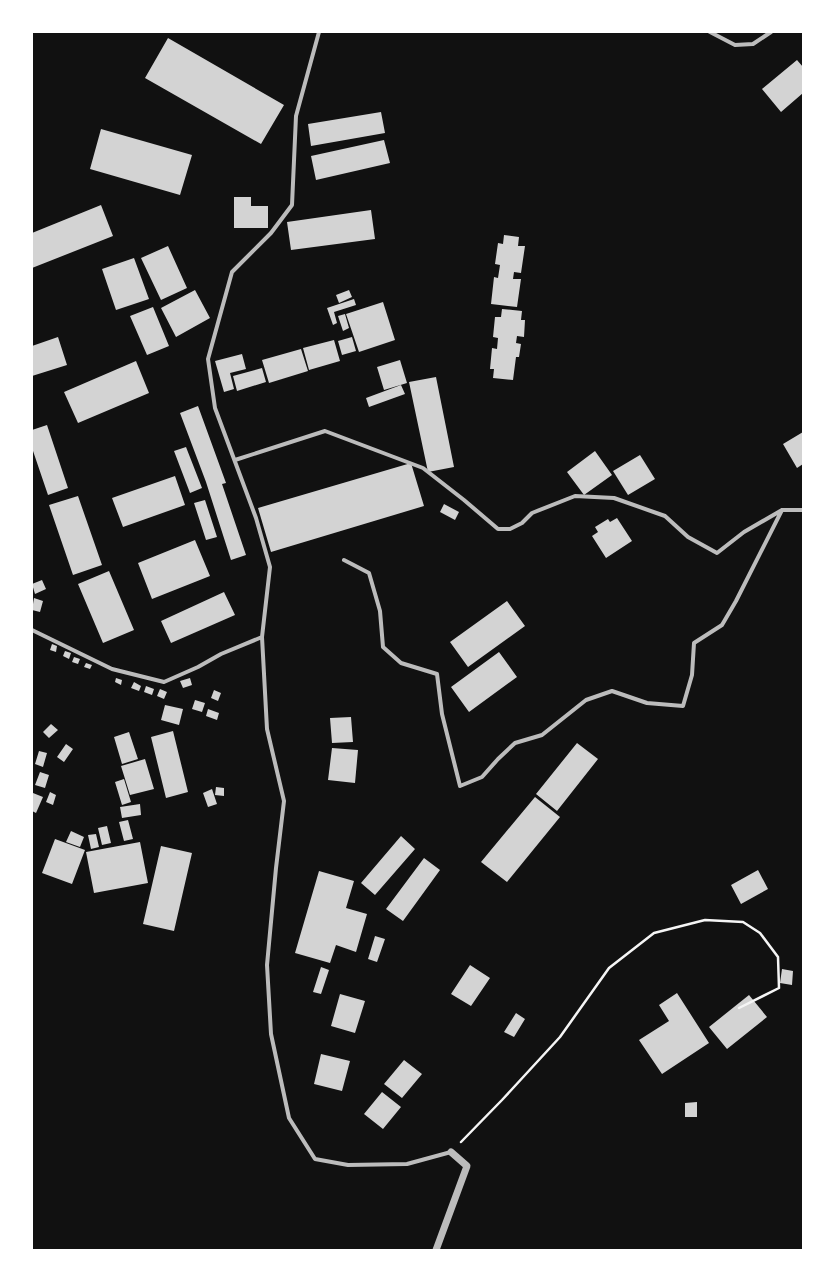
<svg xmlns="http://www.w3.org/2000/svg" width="835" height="1282" font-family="Jost,sans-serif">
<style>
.building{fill:#d3d3d3}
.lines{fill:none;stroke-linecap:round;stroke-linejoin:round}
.path{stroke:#f5f5f5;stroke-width:2.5}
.minor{stroke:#bcbcbc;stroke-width:4}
.tertiary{stroke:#bcbcbc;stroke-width:7}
</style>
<rect width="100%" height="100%" fill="#111"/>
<path class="building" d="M168,38l116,67 -23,39 -116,-66z
M797,60l6,7v26l-22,19 -19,-23z
M381,112l4,21 -74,13 -3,-22z
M101,129l91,26 -12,40 -90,-26z
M384,140l6,23 -74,17 -5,-24z
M234,197h17v9h17v22h-34z
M101,205l12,31 -81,32v-35z
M371,210l4,29 -84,11 -4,-28z
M504,235l15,2 -1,9h7l-4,27 -7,-1 -1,7h8l-4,28 -26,-3 3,-27 4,1 2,-13 -5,-1 3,-21 5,1z
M168,246l19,42 -26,12 -20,-42z
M134,258l15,41 -33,11 -14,-41z
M195,290l15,28 -34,19 -15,-29z
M349,290l3,7 -13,6 -3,-8z
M354,299l2,6 -22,7 3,11 -4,2 -6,-17z
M383,302l12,38 -36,12 -13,-38z
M153,307l16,39 -22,9 -17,-39z
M502,309l20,2 -1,9h4l-1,17 -7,-1 -1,7 5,1 -2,13h-3l-3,23 -20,-2 1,-9h-4l2,-21 5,1 1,-11 -5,-1 2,-20h6z
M345,314l4,14 -6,3 -5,-15z
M58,337l9,28 -35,11v-30z
M352,337l4,14 -14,4 -4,-14z
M334,340l6,21 -31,9 -6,-22z
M301,349l7,22 -39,12 -7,-23z
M242,354l4,15 -16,4 4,16 -10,3 -9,-31z
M400,360l7,23 -23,7 -7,-23z
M136,361l13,32 -71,30 -14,-31z
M262,368l4,14 -29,9 -4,-15z
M436,377l18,90 -26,5 -19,-90z
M401,385l4,9 -36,13 -3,-9z
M198,406l28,77 -4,1 24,71 -15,5 -25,-78 -26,-69z
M47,425l21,63 -20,7 -16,-47v-18z
M803,432v32l-6,4 -14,-24z
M186,447l16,41 -12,5 -16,-42z
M595,451l17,24 -28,20 -17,-23z
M640,455l15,24 -27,16 -15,-24z
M411,463l13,43 -153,46 -13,-44z
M175,476l10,29 -62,22 -11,-29z
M78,496l24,69 -29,10 -24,-70z
M205,500l12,37 -11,3 -12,-37z
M444,504l15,8 -4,8 -15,-8z
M617,518l15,23 -26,17 -14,-22 6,-4 -3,-5 13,-8 2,3z
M195,540l15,36 -58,23 -14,-36z
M109,571l25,59 -31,13 -25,-59z
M42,580l4,9 -11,5 -3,-10z
M224,592l11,23 -64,28 -10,-22z
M34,598l9,3 -3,11 -8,-2z
M507,601l18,25 -57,41 -18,-25z
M52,644l5,2 -1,6 -6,-2z
M65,651l6,2 -2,6 -6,-3z
M499,652l18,25 -48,35 -18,-25z
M74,657l6,2 -2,5 -6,-2z
M86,663l6,2 -2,4 -6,-2z
M116,678l6,2 -1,5 -6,-3z
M190,678l2,7 -9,3 -3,-7z
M134,682l7,4 -2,5 -8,-3z
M146,686l8,3 -2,6 -8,-3z
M160,689l7,3 -3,7 -7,-3z
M214,690l7,3 -3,8 -7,-3z
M195,700l10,3 -3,9 -10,-3z
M165,705l18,4 -4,16 -18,-5z
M208,709l11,4 -2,7 -11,-4z
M351,717l2,25 -21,1 -2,-25z
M51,724l7,6 -9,8 -6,-6z
M173,731l15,61 -22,6 -15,-61z
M129,732l9,27 -16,5 -8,-27z
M577,743l21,16 -41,52 -21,-17z
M66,744l7,5 -9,13 -7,-5z
M332,748l26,2 -3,33 -27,-3z
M39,751l8,2 -4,14 -8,-3z
M145,759l9,30 -24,6 -9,-29z
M40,772l9,3 -4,13 -10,-3z
M124,779l7,23 -9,3 -7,-23z
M216,787l8,1v8l-9,-1z
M212,789l5,15 -9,3 -5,-14z
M50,792l6,3 -3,10 -7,-3z
M33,793l10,4 -7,16 -4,-2z
M535,797l25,20 -53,65 -26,-20z
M140,804l1,11 -19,3 -2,-11z
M128,820l5,19 -9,2 -5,-19z
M107,826l4,17 -9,2 -4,-17z
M71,831l13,6 -4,10 -14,-5z
M96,834l3,13 -8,2 -3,-14z
M401,836l14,13 -40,46 -14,-12z
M55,839l30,11 -13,34 -30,-11z
M140,842l8,41 -54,10 -8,-41z
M161,846l31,7 -18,78 -31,-7z
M424,858l16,12 -37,51 -17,-12z
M758,870l10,19 -27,15 -10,-19z
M319,871l35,10 -8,27 21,6 -11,38 -20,-7 -6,18 -35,-10z
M375,936l10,3 -8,23 -9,-3z
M470,965l20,13 -19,28 -20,-12z
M321,967l8,3 -8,24 -8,-2z
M782,969l11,2 -1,14 -12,-2z
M677,993l32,50 -47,31 -23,-34 30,-19 -10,-16z
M340,994l25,7 -10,32 -24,-7z
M749,995l18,22 -40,32 -18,-22z
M516,1013l9,6 -11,18 -10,-5z
M321,1054l29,7 -8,30 -28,-7z
M404,1060l18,14 -20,24 -18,-14z
M382,1092l19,15 -18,22 -19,-15z
M697,1102v15h-12v-14z"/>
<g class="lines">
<path class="path" d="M461,1142l41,-42 58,-63 49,-69 45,-35 51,-13 38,2 17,11 18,24 1,31 -40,20"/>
<path class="minor" d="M710,32l25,13 18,-1 18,-12
M235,460l90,-29 98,37 41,32 34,29h12l12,-6 10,-10 43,-17 39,2 51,18 23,21 29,16 27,-21 38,-22h21
M344,560l25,13 11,38 3,36 18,16 36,11 5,40 18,72 22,-9 16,-18 17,-16 27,-8 44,-35 26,-9 35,12 36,3 9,-31 2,-32 28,-18 14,-24 46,-91
M32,630l80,39 52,13 34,-15 23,-13 41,-17 8,-70 -14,-49 -41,-110 -7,-49 24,-87 39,-39 21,-28 4,-89 23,-84
M262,637l5,92 17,72 -8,67 -9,97 4,69 18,84 26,41 33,6 59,-1 44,-12"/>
<path class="tertiary" d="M436,1250l31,-84 -16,-14"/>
</g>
<rect width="835" height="1282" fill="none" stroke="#ffffff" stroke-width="66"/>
</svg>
